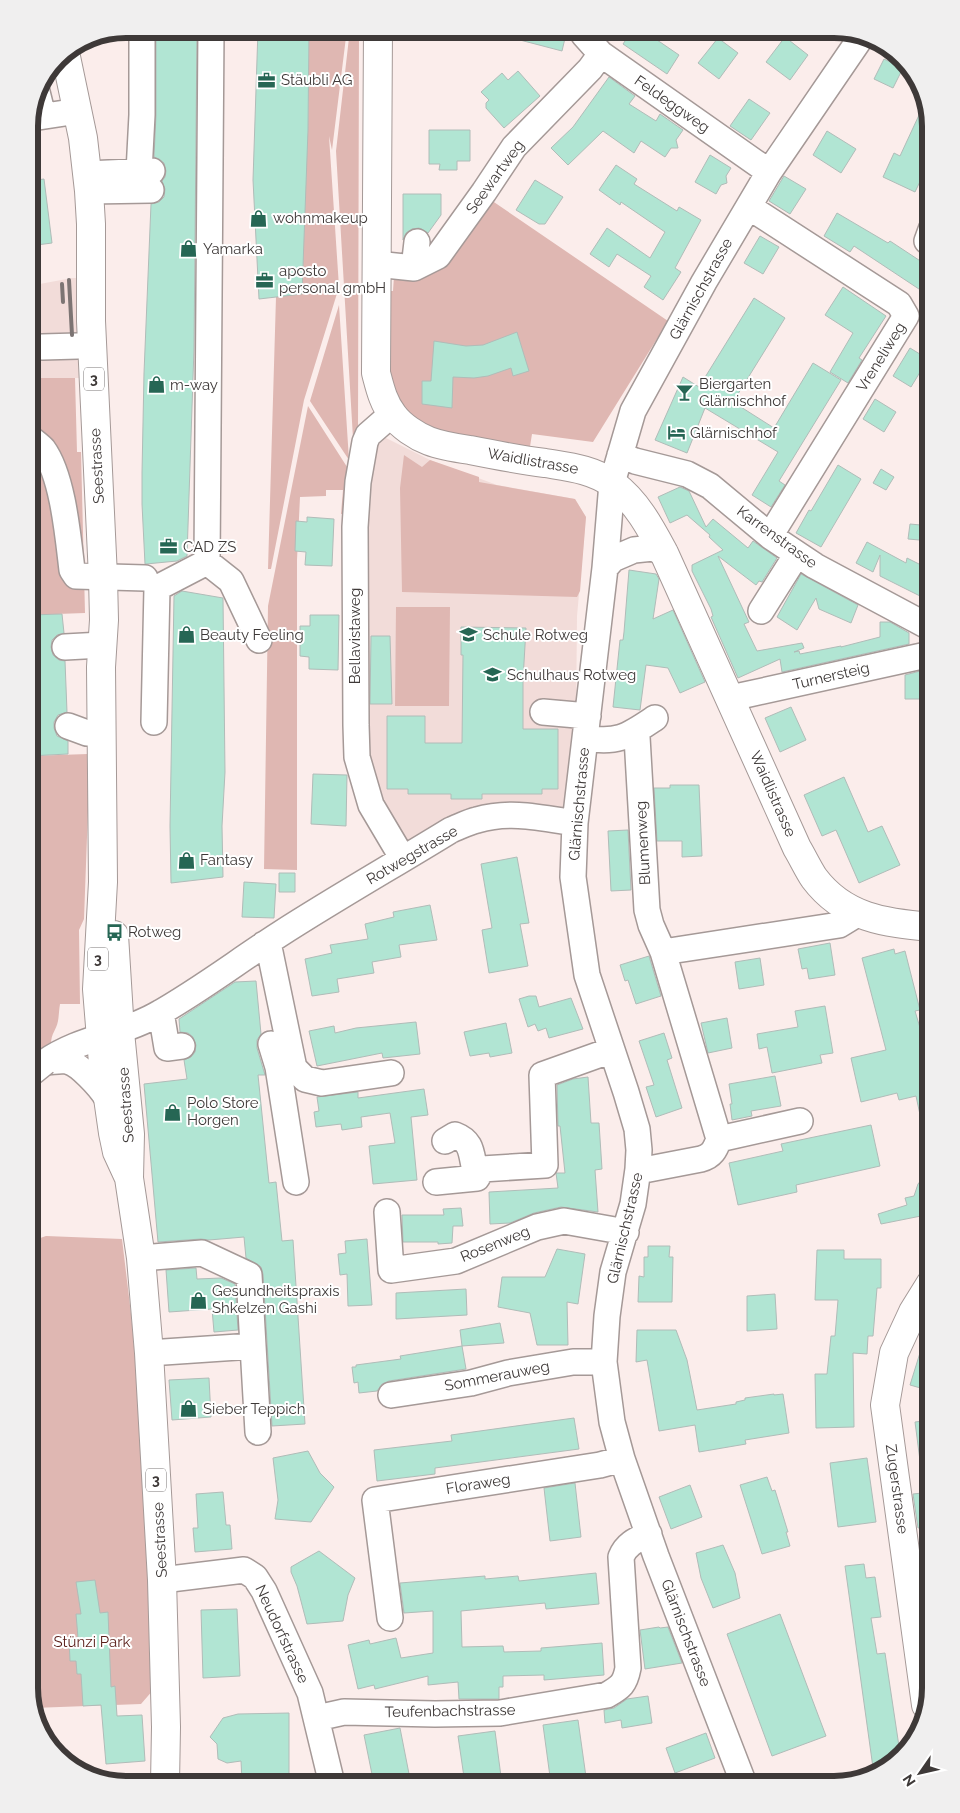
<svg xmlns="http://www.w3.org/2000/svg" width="960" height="1813" font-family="Raleway,sans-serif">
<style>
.built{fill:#f2dcd9}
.green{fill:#dfb7b2}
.building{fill:#b1e5d3;stroke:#b0bcb8}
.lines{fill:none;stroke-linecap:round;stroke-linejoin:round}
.minor-casing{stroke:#a59997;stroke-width:28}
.major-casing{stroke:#a59997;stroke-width:30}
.minor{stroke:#fff;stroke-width:25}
.major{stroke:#fff;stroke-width:28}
.rail{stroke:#7c7473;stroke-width:4}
.minor-bridge-casing{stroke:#a59997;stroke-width:28;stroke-linecap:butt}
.minor-bridge{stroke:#fff;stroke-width:25}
.labels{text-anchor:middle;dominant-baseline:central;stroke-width:4;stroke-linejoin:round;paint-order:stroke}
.shield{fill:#fff;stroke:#787474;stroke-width:1}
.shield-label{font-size:14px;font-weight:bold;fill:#3e3938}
.poi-label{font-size:15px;fill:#3e3938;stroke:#fff;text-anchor:start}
.street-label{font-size:15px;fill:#3e3938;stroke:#fff}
.park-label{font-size:15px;fill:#591e19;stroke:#fff}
.rim{fill:none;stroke:#3e3938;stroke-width:6}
</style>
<rect width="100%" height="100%" fill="#fbedeb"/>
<path class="built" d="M72,278h4l3,100h-38l-1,-11 -11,1v-82z
M382,436l48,24 67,25 78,14 11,18 -9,99 -2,207 -74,-8 -96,43 -35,-70 -9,-274 15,-77z"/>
<path class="green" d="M309,29h38l-15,121 -3,-14 10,151 -35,113 -33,169h-3l8,-272 32,-167z
M350,29h9l-1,401 -3,42 -19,-321z
M488,198l180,123 -75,121 -61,-8 -3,19 -101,-24 -28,-24 -13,-32v-82h6l1,-15z
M339,305l10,155 -39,-59z
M40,367l1,11h34l2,74h4l4,161 -56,2v-247z
M308,406l41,64 2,43 -10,1 2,-24h-17v6l-26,1 -3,63v310l-33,-1 4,-263z
M404,455l18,12 8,-7 49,17v5l96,17 11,18 -6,74 -3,6 -175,-5 -2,-104z
M396,607h54l-1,99h-54z
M88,754l1,28 -5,137 -5,11 1,74h-20c-1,6 -1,11 -2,17 -2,10 -7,12 -7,23l-22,16v-183h6l2,-41h-8v-80z
M46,1236l76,3 9,75 15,161 8,214 -13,15 -108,4 -4,-21v-445z"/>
<path class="building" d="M156,29h41l-3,319 -7,208 -10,5 -31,3h-1l-3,-60v-31l2,-100 7,-169 8,-2 5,-5 1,-8 -3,-8 3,-4 1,-6 -2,-8 -5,-4 -5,-2 2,-42z
M258,29h51l-1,101 -6,164 -43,5 -6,-119z
M498,29h48l20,5 -4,17 -65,-17z
M633,29h8l38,26 -12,19 -44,-30z
M785,37l23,18 -18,25 -24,-18z
M718,38l20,15 -19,26 -21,-16z
M884,59l19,9 -10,20 -19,-9z
M518,71l22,25 -36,32 -18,-20v-5l3,-3 -8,-8 21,-19 6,7z
M609,77l26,19 -6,8 27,17 4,-7 23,16 -7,10 2,8h-7l-6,9 -24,-16 -7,12 -31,-22 -35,34 -17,-17 22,-21z
M749,99l21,14 -19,27 -21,-14z
M926,100l5,26v17l-11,23 6,3 -11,23 -32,-15 11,-24 6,3z
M429,130h41v31h-13v9h-18l1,-6h-11z
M827,131l29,18 -15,24 -28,-18z
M710,155l21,13 -5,8 1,7 -6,2 -5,9 -21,-12z
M616,165l21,14 -3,5 43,27 2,-4 22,13 -26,48 6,4 -18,28 -19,-13 7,-11 -34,-22 -8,13 -19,-13 17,-26 43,30 15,-26 -44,-30 -1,3 -21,-15z
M784,176l22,13 -16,25 -21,-13z
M44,179l8,64 -23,3v-65z
M535,180l28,17 -18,27h-6l-23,-14z
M403,194h38v21l-13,18 -9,-5 -7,1 -6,4 -3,7z
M837,213l51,30 2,-2 41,27v29l-77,-51 -4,6 -26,-16z
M760,236l19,11 -16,27 -19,-11z
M843,287l43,29 -27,42 3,2 -14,23 -18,-11 23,-39 -28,-18z
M754,298l31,20 -52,84 41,26 39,-65 28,17 -62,101 6,4 -14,22 -19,-12 26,-43 -73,-44 -18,45 -32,-13 28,-63 16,10z
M517,332l12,39 -16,5 -2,-8 -23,8 -14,2 -21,-1 -1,31 -30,-4v-23h9l3,-40 32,5 17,-1z
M910,348l18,11 -17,28 -18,-11z
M875,399l21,13 -12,20 -21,-13z
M838,465l23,14 -40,68 -25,-14 13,-23 2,1z
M881,469l13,8 -8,13 -13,-7z
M680,487l9,4 17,36 7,-8 35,29 5,-7 24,17 -15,24 -3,-1 -3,4 -38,-29 31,66 -5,2 13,27 45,-8 2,5 -10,4 5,-1 1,3 41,-8v1l39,-10v-15h10l19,11v11l-127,28 -2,-13 -42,19 -27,-61 2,-1 -2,-7 -19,-38v-6l31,-15 -14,-13 1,-2 -23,-20 -17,8 -12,-26z
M307,517l27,2 -2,47 -27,-1 1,-13 -11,-1 1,-30 11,1z
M910,524l21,2v15l-23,-2z
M867,542l39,21 1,-5 24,12v19l-5,10 -46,-23v-21l-7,17 -17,-9z
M629,570l27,4 3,5 -6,40 20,-9 32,72 -25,11 -12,-25 -22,-3 -6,45 -27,-3 7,-67h3l1,-8z
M801,574l57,31 -7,18 -32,-14 -3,-11 -19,32 -20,-13z
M182,591l41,7 2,174 -3,54 1,51 -52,6 -1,-57 4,-230z
M62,614l2,19 -7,2 -5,5 -1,7 2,8 6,5 6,1 2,51 -9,3 -4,7v6l3,8 11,5v13l-39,2v-141z
M310,615h29l-1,55 -29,-1v-12l-9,-1v-30h10z
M461,627l65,1 -3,52v49h35v60h-16v5h-60v5h-31v-5h-43v-5h-21v-73h38v27h37l1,-88h-2z
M371,636h19l2,68h-22z
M924,670h7v29h-26v-24z
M791,707l15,33 -26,12 -15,-34z
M313,774l34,1 -1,51 -35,-2z
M844,777l24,55 14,-6 18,39 -41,18 -23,-53 -14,6 -18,-41z
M670,785h29l3,71 -20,1v-16h-25l-3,-53h16z
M628,830l3,60 -20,1 -3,-60z
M517,857l12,66 -9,1 8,42 -39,7 -7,-43 10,-2 -11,-64z
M279,873h16v19h-16z
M244,882l32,2 -2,34 -32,-1z
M430,905l7,35 -38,5 2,12 -29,5 2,11 -37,6 2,13 -27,4 -7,-37 27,-6 -2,-8 38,-6 -3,-15 29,-7 -1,-5z
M830,943l5,32 -26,4 -2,-11 -5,1 -4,-20z
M894,949l1,5 10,-3 15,59 -5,1 9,30 7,-1v97l-6,1 -9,-42 -17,4 -2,-7 -36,9 -10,-44 35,-8 -24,-92z
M649,956l12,40 -25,8 -8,-24 -3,1 -5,-16z
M760,958l4,27 -25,4 -4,-27z
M256,981l5,53 -4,6v8l8,27h-7l11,108 7,-1 6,59 11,-1 12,184 -33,2 -9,-152 -2,-7 -15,-9 -2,-21 -35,3 -8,-1 -43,3 -14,-158 43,-5 -3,-19 7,-3 4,-5 1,-7 -3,-8 -5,-4 -8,-1 -1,-13 56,-37z
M529,996h7l3,11 32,-9 12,31 -34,9 -3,-10 -8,3 -3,-7 -7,3 -9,-28z
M825,1006l8,47 -13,2 2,8 -50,10 -5,-26 -8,2 -2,-15 41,-7 -3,-16z
M727,1018l5,30 -24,5 -7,-30z
M416,1022l4,32 -37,4 -1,-5 -65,13 -8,-35 25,-5 1,7 21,-5z
M506,1023l6,30 -22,4 -1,-4 -19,3 -6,-24z
M664,1033l8,25 -5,2 15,48 -26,9 -10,-30 8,-2 -15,-44z
M775,1076l6,30 -30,5 1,5 -20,4 -2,-16h2l-3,-20z
M588,1077l3,46h8l3,46 -7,1 3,42 -37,-5 -27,6 -24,10 -20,1 -1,-32 69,-4 -2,-15h9l-5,-47h-2l-1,-41 16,-6z
M424,1089l4,26 -17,2 6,63 -44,4 -4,-38 26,-3 -5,-30 -29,4 1,10 -20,3 -1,-6 -25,3 -2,-15 5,-1 -2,-14 41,-5v6z
M871,1125l9,41 -84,19 1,7 -59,13 -9,-42 54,-12 -2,-7z
M931,1168v46l-50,10 -3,-10 29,-9 -2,-7 9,-2 4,-12z
M461,1208l2,18h-10l-1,17 -14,1v-2h-35l-1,-27h42l-1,-6z
M367,1239l5,66 -24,1 -1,-32 -7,1 -2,-21 8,-1 -1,-12z
M648,1246h22l-1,11h4l-1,45h-34l1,-26 5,1v-20h4z
M557,1249l28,5 -7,50 -11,-2 1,43h-31l-7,-32 -32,-6 4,-30h43z
M817,1250h27v9h37v29h-4l-4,48h-5l-1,18 -14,-1 1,74 -38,1 -1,-54h12l4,-38h4l3,-36h-23z
M196,1268l1,11 24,-1 14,6 3,46 -24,2 -2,-23 -43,3 -3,-42z
M466,1289l1,26 -71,4v-26z
M775,1294l2,35 -30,2v-35z
M500,1323l4,20 -42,3 -2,-16z
M928,1327l3,1v63l-21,-6z
M637,1330h39l11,30 10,50 39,-6v-2l9,-2v-2l29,-4v1l9,-1 6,39 -44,7 1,4 -47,8 -4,-27 -36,6 -12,-71 -11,2z
M462,1346l4,23 -77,12 -7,3 -5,7 -18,2 -1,-11 -4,1 -2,-16h4v-2l45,-6 -1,-3z
M209,1378l2,39 -39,3 -3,-40z
M574,1418l5,31 -144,19v6l-58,7 -3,-31 78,-9 -1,-6z
M931,1420v56h-9l-7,-54z
M308,1451l12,22 14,14 -23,35 -36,-3 3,-19 -5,-42z
M867,1458l9,64 -38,5 -8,-64z
M767,1477l5,14 3,-1 13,42h-2l4,14 -28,8 -22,-69z
M575,1483l6,54 -31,4 -6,-53z
M690,1485l12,32 -31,12 -12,-32z
M223,1492l3,33h4l2,24 -37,3 -2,-24h5l-2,-34z
M931,1492v34l-13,2 -5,-34z
M723,1545l12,28 5,25 -27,10 -12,-30 -5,-25z
M319,1551l36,27 -7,17 -5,26 -36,3 -10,-38 -6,-14v-5z
M864,1564l2,14 9,-1 6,40 -10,1 6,36 8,-1 15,100 -26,22 -29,-209z
M596,1573l3,31 -53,5 -1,-6 -84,8 1,36 41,-1 1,6 37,-1v-3l61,-5 2,32 -60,5v-5l-41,1v11h-4v12h-40l-1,-17 -30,3v-9l-53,13 -1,-4 -16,4 -10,-44 21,-5 1,4 26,-6 5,20 32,-5v-42l-29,2 -4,-30 85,-7v3l33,-3 1,5z
M95,1580l5,33 8,-1 3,75 4,-1 2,30 25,-1 3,46 -39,3 -5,-59 -18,1 -2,-32h-4l-1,-13h-6l-1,-22 9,-1 -2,-24h5l-5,-32z
M237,1609l3,67 -37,2 -2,-68z
M780,1614l46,122 -54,20 -45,-122z
M659,1627l1,1 8,-1 14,36 -37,6 -5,-39z
M648,1696l4,27 -30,5 -1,-8 -16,3 -1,-13 10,-2 13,-9z
M289,1713v69l-47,-1 -1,-20 -14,2 -9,-4 -1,-15 -7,-7 13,-19 15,-4z
M578,1720l9,64h-36l-8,-59z
M400,1728l11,56h-37l-10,-49z
M495,1731l7,53h-37l-7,-48z
M706,1733l9,25 -40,15 -9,-25z"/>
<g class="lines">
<defs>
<path id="minor" d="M582,29l2,6 17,19 168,118
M36,88l7,28
M30,114l2,4 46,-7
M139,172l3,-57v-86
M87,174l65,-3
M89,191l62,-1
M749,207l150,97 7,12 -136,220
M927,241l4,-11
M376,264l38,4 24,-12 46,-64 30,-45 76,-78 11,-15
M414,268l3,-26
M42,347l36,-1
M392,414l-24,21 -3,7 -7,40 -3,45 1,198 1,32 14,48 32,54
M29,440l2,-1c4,3 9,7 12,10 20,27 25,88 29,121l4,6 69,2
M620,455l15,6 52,13 23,12 60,50 45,30 116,62
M207,562l24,19 28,59
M605,568l8,-9 21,-9 19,-2 11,5
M761,611l36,-57
M65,647l37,-2
M731,700l9,-4 191,-42
M543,712l45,4
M154,722l3,-134 50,-26 4,-533
M68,726l19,7h15
M635,731l2,6 10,173 4,15 12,27
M585,738c33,6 43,-2 70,-20
M264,944l6,8 24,116 11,11 17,4 69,-10
M161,1012l6,36 15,-2
M271,1044l7,23 18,115
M45,1062c34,-24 76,-27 111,-47 43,-24 82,-54 124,-81 56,-36 114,-69 171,-104 8,-3 17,-8 26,-10 33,-10 65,-2 98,3
M45,1062c7,0 14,-2 21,-1 13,2 34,26 41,37
M719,1139l-56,-187 176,-27 18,-11
M445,1141l10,-6c16,6 16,16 19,31l8,3 63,-4 -3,-90 70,-25
M638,1169h11l52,-10c11,-3 14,-9 18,-20l81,-18
M436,1182l41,-4 5,-9
M387,1212l4,58 65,-9 81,-34 27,-6 62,11
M141,1258l61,-5 47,22 4,71 -104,7
M253,1346l5,86
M391,1395l80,-12 37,-10 65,-11h31
M162,1580l82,-10 11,7 9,14 46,102 22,91
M390,1618l-15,-118 225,-35 22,-6
M317,1718l27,-6 91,2 65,-1 107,-18c14,-8 18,-11 21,-27l-7,-111c5,-13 15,-17 28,-23
M744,1784l-88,-228 -34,-97 -10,-37 -8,-60 3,-46 6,-44 20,-68 5,-35 1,-19 -2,-21 -11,-37 -39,-117 -14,-98 2,-54 30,-255 7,-85 21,-72 71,-129 65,-110 93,-136"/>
<path id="major" d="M378,29l-2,344c4,15 7,29 17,42 8,11 23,21 36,26 13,5 27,7 41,9 25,5 50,10 75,13 24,4 47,6 68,21 24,18 37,43 51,69l133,295c6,10 11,21 17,30 30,40 71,45 117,49
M65,52l18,86 6,53 2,33v97l12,256 1,43 -3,47 2,215 -6,107 6,74 10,70 4,19 12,26
M114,935l6,97 10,102 -1,44 12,80 8,95 13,227 4,147 -1,57
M926,1705l-41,-300 9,-52 19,-41 18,-29"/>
</defs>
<use href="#minor" class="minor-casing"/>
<use href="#major" class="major-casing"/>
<use href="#minor" class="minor"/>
<use href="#major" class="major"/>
<path class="rail" d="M69,280l3,55
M62,284l1,18"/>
<defs>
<path id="minor-bridge" d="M29,1075l16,-13"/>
</defs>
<use href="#minor-bridge" class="minor-bridge-casing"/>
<use href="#minor-bridge" class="minor-bridge"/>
</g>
<defs>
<symbol id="office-bare" viewBox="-9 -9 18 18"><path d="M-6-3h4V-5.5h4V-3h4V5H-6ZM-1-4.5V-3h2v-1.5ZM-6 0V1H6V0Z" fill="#266654" stroke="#fff" stroke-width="2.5" paint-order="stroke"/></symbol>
<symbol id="shop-bare" viewBox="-9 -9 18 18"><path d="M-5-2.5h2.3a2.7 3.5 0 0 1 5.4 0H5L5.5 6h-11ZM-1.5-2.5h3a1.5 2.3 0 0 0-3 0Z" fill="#266654" stroke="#fff" stroke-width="2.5" paint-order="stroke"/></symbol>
<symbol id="bar-bare" viewBox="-9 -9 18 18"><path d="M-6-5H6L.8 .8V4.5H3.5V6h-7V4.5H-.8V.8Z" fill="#266654" stroke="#fff" stroke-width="2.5" paint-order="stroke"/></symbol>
<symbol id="hotel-bare" viewBox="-9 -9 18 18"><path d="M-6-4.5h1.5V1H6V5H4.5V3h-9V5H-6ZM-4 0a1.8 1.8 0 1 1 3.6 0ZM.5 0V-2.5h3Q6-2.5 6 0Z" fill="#266654" stroke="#fff" stroke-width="2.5" paint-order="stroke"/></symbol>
<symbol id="school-bare" viewBox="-9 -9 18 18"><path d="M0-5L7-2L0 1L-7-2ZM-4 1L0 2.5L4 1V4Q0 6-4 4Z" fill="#266654" stroke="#fff" stroke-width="2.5" paint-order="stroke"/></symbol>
<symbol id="bus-bare" viewBox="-9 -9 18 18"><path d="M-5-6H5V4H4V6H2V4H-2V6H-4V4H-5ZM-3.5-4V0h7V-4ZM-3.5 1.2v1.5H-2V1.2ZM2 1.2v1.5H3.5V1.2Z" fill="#266654" stroke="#fff" stroke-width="2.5" paint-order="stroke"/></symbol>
</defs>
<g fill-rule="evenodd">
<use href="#office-bare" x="254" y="68" width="25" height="25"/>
<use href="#shop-bare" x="246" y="206" width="25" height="25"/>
<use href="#shop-bare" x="176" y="236" width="25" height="25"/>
<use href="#office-bare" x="252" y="268" width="25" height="25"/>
<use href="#shop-bare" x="144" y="372" width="25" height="25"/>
<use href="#bar-bare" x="672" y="380" width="25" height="25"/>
<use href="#hotel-bare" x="664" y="420" width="25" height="25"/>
<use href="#office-bare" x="156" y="534" width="25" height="25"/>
<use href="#shop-bare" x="174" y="622" width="25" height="25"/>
<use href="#school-bare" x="456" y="622" width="25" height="25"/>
<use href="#school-bare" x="480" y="662" width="25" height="25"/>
<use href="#shop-bare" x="174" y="848" width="25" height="25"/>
<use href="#bus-bare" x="102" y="920" width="25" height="25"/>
<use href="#shop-bare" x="160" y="1100" width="25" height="25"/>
<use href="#shop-bare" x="186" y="1288" width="25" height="25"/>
<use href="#shop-bare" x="176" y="1396" width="25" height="25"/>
</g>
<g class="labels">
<g class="shield">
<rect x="84" y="367.5" width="20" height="23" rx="4"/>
<rect x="88" y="947.5" width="20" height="23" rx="4"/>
<rect x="146" y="1468.5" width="20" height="23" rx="4"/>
</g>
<g class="shield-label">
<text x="94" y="379">3</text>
<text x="98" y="959">3</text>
<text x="156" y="1480">3</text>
</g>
<g class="poi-label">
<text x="281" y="80">Stäubli AG</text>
<text x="273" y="218">wohnmakeup</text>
<text x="203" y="249">Yamarka</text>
<text x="279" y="271">aposto<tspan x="279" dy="17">personal gmbH</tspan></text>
<text x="699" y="384">Biergarten<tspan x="699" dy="17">Glärnischhof</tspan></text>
<text x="170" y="385">m-way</text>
<text x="690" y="433">Glärnischhof</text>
<text x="183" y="547">CAD ZS</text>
<text x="200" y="635">Beauty Feeling</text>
<text x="483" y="635">Schule Rotweg</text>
<text x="507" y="675">Schulhaus Rotweg</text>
<text x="200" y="860">Fantasy</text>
<text x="128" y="932">Rotweg</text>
<text x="187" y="1103">Polo Store<tspan x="187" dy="17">Horgen</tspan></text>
<text x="212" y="1291">Gesundheitspraxis<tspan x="212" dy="17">Shkelzen Gashi</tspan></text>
<text x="203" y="1409">Sieber Teppich</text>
</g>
<g class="street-label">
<text transform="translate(672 104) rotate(35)">Feldeggweg</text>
<text transform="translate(495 177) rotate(-54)">Seewartweg</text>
<text transform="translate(701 289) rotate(-61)">Glärnischstrasse</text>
<text transform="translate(881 357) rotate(-58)">Vreneliweg</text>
<text transform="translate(533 461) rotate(10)">Waidlistrasse</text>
<text transform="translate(97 466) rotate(-93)">Seestrasse</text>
<text transform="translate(777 537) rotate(36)">Karrenstrasse</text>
<text transform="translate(355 636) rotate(-90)">Bellavistaweg</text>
<text transform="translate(831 676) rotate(-13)">Turnersteig</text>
<text transform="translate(773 794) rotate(66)">Waidlistrasse</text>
<text transform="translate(579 804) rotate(-85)">Glärnischstrasse</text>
<text transform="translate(643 843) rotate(-93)">Blumenweg</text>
<text transform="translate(412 855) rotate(-30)">Rotwegstrasse</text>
<text transform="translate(126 1105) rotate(-94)">Seestrasse</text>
<text transform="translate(625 1228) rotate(-77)">Glärnischstrasse</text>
<text transform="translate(495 1244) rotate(-22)">Rosenweg</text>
<text transform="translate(497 1376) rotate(-11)">Sommerauweg</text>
<text transform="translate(478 1484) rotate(-9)">Floraweg</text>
<text transform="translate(897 1489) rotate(82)">Zugerstrasse</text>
<text transform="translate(160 1540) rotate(-93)">Seestrasse</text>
<text transform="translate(686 1633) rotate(69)">Glärnischstrasse</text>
<text transform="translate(282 1634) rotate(65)">Neudorfstrasse</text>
<text transform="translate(450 1711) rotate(-1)">Teufenbachstrasse</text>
</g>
<g class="park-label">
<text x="92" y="1642">Stünzi Park</text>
</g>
</g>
<path d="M0 0H960V1813H0ZM126 38H834A88 88 0 0 1 922 126V1688A88 88 0 0 1 834 1776H126A88 88 0 0 1 38 1688V126A88 88 0 0 1 126 38Z" fill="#f0efef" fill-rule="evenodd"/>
<path class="rim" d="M126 38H834A88 88 0 0 1 922 126V1688A88 88 0 0 1 834 1776H126A88 88 0 0 1 38 1688V126A88 88 0 0 1 126 38Z"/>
<g transform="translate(920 1773) rotate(236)" stroke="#ffffff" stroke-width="4" paint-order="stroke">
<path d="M0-4L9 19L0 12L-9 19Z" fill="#3e3938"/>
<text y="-8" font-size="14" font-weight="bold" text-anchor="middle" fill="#3e3938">N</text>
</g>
</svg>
